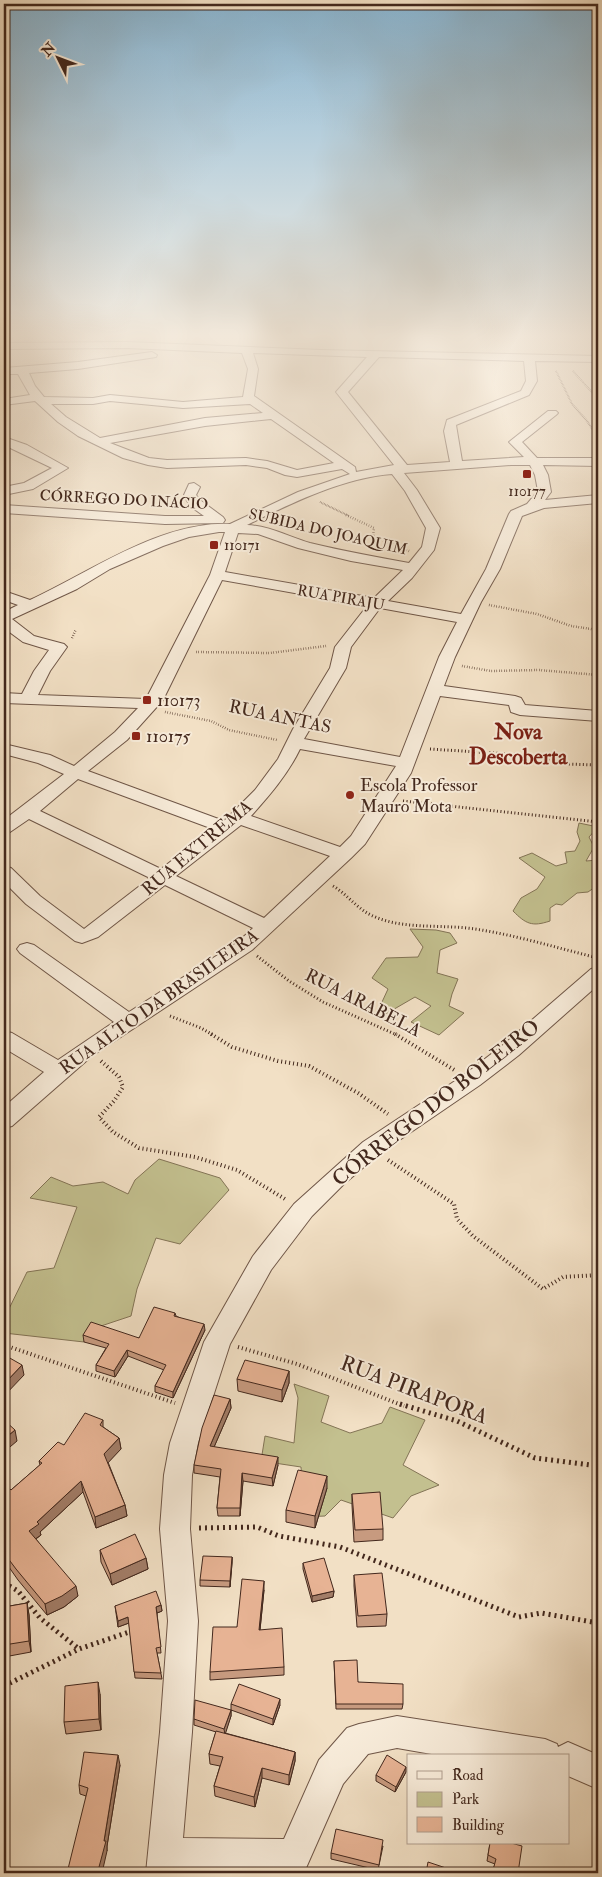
<svg xmlns="http://www.w3.org/2000/svg" width="602" height="1877" font-family="'IM FELL Double Pica',serif">
<style>
.green{fill:#c3c08f;stroke:#837456}
.lines{fill:none;stroke-linecap:round;stroke-linejoin:round}
.minor-casing{stroke:#6f5647;stroke-width:2}
.path-far4{stroke:#43281d;stroke-width:2;stroke-dasharray:0.5 1;stroke-linecap:butt}
.path-far3{stroke:#43281d;stroke-width:2.5;stroke-dasharray:0.5 2;stroke-linecap:butt}
.path-far2{stroke:#43281d;stroke-width:3;stroke-dasharray:1 2.5;stroke-linecap:butt}
.path-far1{stroke:#43281d;stroke-width:4;stroke-dasharray:1 3;stroke-linecap:butt}
.path{stroke:#43281d;stroke-width:5;stroke-dasharray:2 4;stroke-linecap:butt}
.minor{fill:#f7ebd9;fill-rule:evenodd}
.wall{fill:#c79a7f;stroke:#43281d}
.shaded-wall{fill:#a27d68;stroke:#43281d}
.building{fill:#e7b394;stroke:#43281d}
.poi-dot{fill:#8f2418;stroke:#f7ebd9;stroke-width:2}
.labels{text-anchor:middle;dominant-baseline:central;stroke-width:4;stroke-linejoin:round;paint-order:stroke}
.far-poi-label{font-size:15px;fill:#43281d;stroke:#f7ebd9}
.far-street-label{font-size:15px;fill:#43281d;stroke:#f7ebd9}
.poi-label{font-size:18px;fill:#43281d;stroke:#f7ebd9;text-anchor:start}
.street-label{font-size:18px;fill:#43281d;stroke:#f7ebd9}
.near-street-label{font-size:21px;fill:#43281d;stroke:#f7ebd9}
.district-label{font-size:22px;font-weight:bold;fill:#7a1f14;stroke:#f7ebd9}
</style>
<rect width="100%" height="100%" fill="#f2e0c5"/>
<filter id="stains"><feTurbulence type="fractalNoise" baseFrequency=".004" numOctaves="4"/><feColorMatrix values="0 0 0 0 .2 0 0 0 0 .09 0 0 0 0 .02 0 0 0 .5 -.17"/></filter>
<radialGradient id="worn" r=".72"><stop offset=".6" stop-color="#630" stop-opacity="0"/><stop offset="1" stop-color="#630" stop-opacity=".3"/></radialGradient>
<path class="green" d="M579,823l19,4 -9,10 5,10 -8,14 12,-1v25l-10,7 -11,1 -15,12 -6,-1 -6,4v13c-18,6 -24,3 -37,-10l8,-13 16,-9 8,-12 -26,-19 13,-5 24,13 11,-3 -2,-11 10,-1 5,-10 -3,-9z
M410,929l26,1 14,3 7,10 -17,7 -3,23 21,6 -6,15 -3,12 15,7 -25,22 -28,-13 20,-16 -16,-9 -31,18 -2,-13 6,-13 -16,-11 14,-20 32,-1 5,-10z
M159,1159l61,19 9,12 -49,54 -24,-6 -19,51 -6,27 -39,13 -8,13 -80,-9v-14l23,-47 27,-4 23,-61 -47,-9 21,-21 22,9 30,-4 25,12 7,-14z
M294,1384l35,12 -8,26 29,11 32,-10 8,-16 35,13 -22,45 36,20 -28,11 -18,22 -52,-18 -16,16 -21,1 -3,-50 -40,-6 4,-25 29,7 4,-45z"/>
<g class="lines">
<defs>
<path id="minor" d="M127,342l194,8 277,6v6l-63,-1 2,20 -8,14 -73,30 6,36 62,-4 -15,-15 39,-31h8l2,2 -2,2 -34,27 15,16h61v8l-55,-1 5,10 3,17 -6,8 53,-5v8l-54,5 -22,8 -22,53 -19,33 -26,55 -11,29 71,10 6,2 4,7 73,6v10l-78,-6 -9,-3 -2,-7 -69,-9 -29,77 -46,71 -14,14 -99,92 -160,106 -80,70 -8,2v-21l40,-35 -40,-24v-17l8,2 46,27 56,-38 -94,-69 -3,-4 3,-4 7,-2 7,2 95,67 109,-70 15,-14 -88,-43 -67,52 -16,6 -7,-2 -49,-37 -22,-22v-16l7,2 29,28 44,33 66,-51 -121,-59 -19,13 -6,1v-13l60,-46 -26,-11 -34,-9v-10l46,11 24,11 41,-34 23,-24 -134,-5v-10l18,1 12,-23 15,-21 -26,-8 -19,-14v-16l14,-7 -14,-5v-9l26,9c61,-28 130,-79 200,-76l68,-32 52,-18 -8,-5 -45,8 -12,-2 -18,-7 -21,-3 -79,3 -19,-3 -25,-7 -45,-22 -20,-14 -23,-21 -31,4v-6l26,-4 -12,-21h-14v-6l74,-6 74,-10 5,3 -1,2 -78,12 -49,4 6,13 9,11 49,1 17,-3 73,7 60,-5 5,-28 -6,-16 -115,-5 -123,1v-6zM253,353l114,4 -31,35 58,73 -38,7 -1,-5 -101,-71 4,-27zM379,357l145,4 2,20 -5,10 -74,29 -3,11 6,31 -43,3 -59,-73zM110,401l73,7 67,-4 13,9 -58,5 -105,20 -34,-21 -15,-13h42zM271,419l63,44 -37,7 -30,-9 -21,-3 -79,2 -18,-2 -39,-15 95,-17zM511,465h19l5,10 3,16 -11,13 -16,7 -2,3 -23,55 -25,45 -73,-13 24,-23 22,-28 6,-22 -23,-38 -13,-17zM392,474l13,17 21,37 -4,19 -13,16c-33,-6 -66,-12 -99,-20 -21,-6 -40,-17 -63,-18 45,-22 95,-47 145,-51zM219,532h6l-15,43 -64,124 -108,-4 12,-24 17,-24 -3,-3 -30,-8 -22,-17 65,-30 33,-20 53,-23 26,-9zM238,533l20,1 40,14 53,13 52,9 -29,28 -149,-26zM222,580l145,26 -32,41 -5,21 -37,61 -15,30 -23,31 -31,31 -136,-50 39,-31 36,-40zM380,608l77,14 -18,35 -39,100 -96,-18 42,-71 5,-21zM300,749l96,17 -45,70 -11,11 -89,-31c18,-20 37,-42 49,-67zM78,779l135,50 -52,40 -121,-58zM241,825l89,31 -66,62 -88,-42z
M4,437l23,8 41,23 -35,21 -29,6v-8l20,-4 28,-15 -48,-23z
M194,483l6,4 -4,8 4,5 23,17 2,3 -2,3 -58,1 -161,-11v-8l161,11h39l-14,-10 -6,-11 5,-11z
M598,967v18l-79,70 -39,30 -101,69 -35,30 -32,32 -41,54 -41,74 -32,99 -6,32 -2,54 8,92 -6,111 -9,106 101,1 35,-79 28,-32 12,-4 38,-8 148,23 12,5 1,3 10,-5 30,13v34l-30,-13v-20h-125l-46,-8 -29,6 -25,30 -37,84 -12,5h-148l14,-141 8,-111 -8,-92 4,-54 6,-32 34,-101 49,-86 41,-52 69,-62 101,-67 39,-30 88,-76z"/>
</defs>
<use href="#minor" class="minor-casing"/>
<path class="path-far4" d="M556,371l16,33 15,17 11,17
M573,371l25,28
M320,502l29,14"/>
<path class="path-far3" d="M346,515l28,13 -1,8 36,15
M489,605l48,9 34,12 27,4
M72,638l4,-9
M196,652l74,1 56,-7
M462,666l29,5 48,-1 59,5
M165,712l46,9 18,9 48,10"/>
<path class="path-far2" d="M430,749l95,6 41,9 32,1
M403,801l195,21
M333,886c14,8 24,23 40,30 30,14 69,8 102,13 40,6 79,18 119,28
M257,956l32,25 34,21 74,33
M170,1016l31,12 12,7"/>
<path class="path-far1" d="M211,1034l21,13 46,14 31,5 49,27 30,21
M395,1034l61,37
M101,1061l18,16 4,10 -9,14 -15,16 14,15 26,16 56,9 42,13 48,29
M388,1160l66,44 3,15 16,17 70,53 20,-12 35,-2
M4,1345l171,58
M238,1347l59,17 107,42"/>
<path class="path" d="M400,1404l57,17 78,37 63,8
M199,1528l58,-1 22,9 61,11 179,70 22,-4 57,10
M4,1583l14,8 22,27 39,31
M4,1684h4l71,-35 53,-18"/>
<use href="#minor" class="minor"/>
</g>
<path class="wall" d="M175,1313l1,3 29,14 -32,68 -18,-6v-6l9,-16 -36,-14 -13,21 -19,-6v-6l10,-17 -22,-6 -1,-7 56,3z
M289,1371v12l-7,19 -44,-11 -1,-12z
M230,1399l1,9 -17,39 64,18 -5,21 -30,-5 -3,35h-22l-1,-8 3,-31 -26,-4v-8z
M103,1420v7l16,11 2,11 -13,13 17,43 2,11 -31,12 -13,-36 -43,40 1,3 -5,4 42,57 -14,11 -17,8 -29,-35 -14,-20v-77l7,7 29,-25 -1,-4z
M327,1488l-12,40 -29,-6v-12z
M352,1494l31,35v11l-29,2 -2,-37z
M100,1550l46,8 2,11 -36,16 -11,-23z
M232,1557v6l-2,24 -30,-1v-6z
M303,1563l31,28 -1,6 -21,5 -9,-33z
M354,1575l33,39 -1,12 -29,1 -3,-41z
M264,1590l-4,40 24,37v8l-74,5v-8l27,-45z
M27,1603l2,12 2,37 -27,5v-50z
M161,1605l1,6 -5,2 4,40h-4l5,26 -27,-1 -6,-55 -11,4 -3,-21z
M334,1661l24,21 45,22 -1,5h-66z
M100,1694l1,36 -35,4 -2,-12z
M231,1704l49,1 -7,20 -42,-15z
M231,1710v6l-6,17 70,19v9l-6,24 -27,-7 -7,29 -40,-11 -1,-10 6,-20 -10,-2 -1,-10 7,-22 -22,-7v-6z
M120,1765l-13,81v5l-21,-55 -6,-2 -1,-9z
M406,1767v5l-11,20 -19,-11v-6z
M490,1843l28,30h-26l3,-9 -8,-3z
M383,1846l-5,24 -47,-11v-6z"/>
<path class="shaded-wall" d="M204,1324l1,6 -32,68v-6z
M127,1350l1,6 -13,21 -1,-6z
M22,1365l2,10 -20,21v-12z
M289,1371v12l-7,19v-12z
M230,1399l1,9 -20,46 -1,-8z
M15,1430l2,11 -13,11v-13z
M119,1438l2,11 -15,16 -2,-11z
M278,1457v8l-5,21 -1,-8z
M242,1473l1,8 -3,35v-8z
M327,1476v12l-12,40v-12z
M81,1481l2,11 -43,40 1,3 -10,7 -2,-11 8,-9z
M125,1505l2,11 -31,12 -1,-11z
M232,1557v6l-2,24v-6z
M146,1558l2,11 -36,16 -2,-11z
M264,1581v9l-5,49v-9z
M76,1586l2,10 -14,11 -17,8 -2,-11z
M334,1591l-1,6 -21,5v-6z
M27,1603l2,12 2,37 -2,-11z
M161,1605l1,6 -5,2 -1,-6z
M128,1617l1,6 -11,4v-6z
M98,1682l2,12 1,36 -2,-11z
M280,1699v6l-7,20v-6z
M231,1710v6l-6,19 -1,-6z
M295,1752v9l-6,24v-10z
M118,1755l2,10 -13,81v5l-5,22h-6l8,-32z
M406,1767v5l-11,20 1,-5z
M262,1768v10l-7,29 -1,-10z"/>
<path class="building" d="M154,1307l21,6 -1,3 30,8 -31,68 -18,-6 11,-21 -39,-15 -13,21 -18,-6 13,-21 -26,-9 8,-13 48,16z
M8,1357l14,8 -18,19v-23z
M245,1360l44,11 -7,19 -45,-11z
M214,1395l16,4 -20,47 68,11 -6,21 -30,-5 -2,35h-23l4,-39 -27,-4 8,-37z
M85,1413l18,7 -3,5 19,13 -15,16 21,51 -30,12 -14,-36 -44,41 2,2 -10,7 47,55 -14,10 -17,8 -29,-35 -12,-16v-70l7,7 31,-27 -3,-2 19,-19 6,3z
M4,1420l11,10 -11,9z
M298,1470l29,6 -12,40 -29,-6z
M380,1492l3,37 -28,1 -3,-36z
M135,1534l11,24 -36,16 -10,-24z
M203,1556l29,1 -2,24 -30,-1z
M324,1558l10,33 -22,5 -9,-33z
M382,1573l5,41 -29,2 -4,-41z
M242,1579l22,2 -5,49 23,-2 2,39 -74,5 3,-45h24z
M156,1591l5,14 -5,2 5,40 -5,1 5,25 -27,-1 -6,-55 -10,4 -3,-15z
M27,1603l2,38 -25,4v-38z
M357,1660l1,22 45,2v20h-67l-2,-43z
M98,1682l1,37 -35,3 1,-36z
M239,1684l41,15 -7,20 -42,-15z
M195,1700l36,10 -7,19 -30,-10z
M216,1731l79,21 -6,23 -27,-7 -8,29 -40,-11 9,-29 -14,-3z
M84,1752l34,3 -14,86h2l-7,26 -3,6h-29l21,-85 -9,-3z
M387,1755l19,12 -10,20 -20,-12z
M336,1829l47,11 -4,25 -48,-12z
M490,1843h21l11,3 -4,27h-14l-11,-3 3,-11 -8,-4z
M428,1862l33,11h-35z
M206,1869h38v4h-38z"/>
<linearGradient id="sky" x2="0" y2="1"><stop stop-color="#89b7d5"/><stop offset="0.56" stop-color="#f9f1e5"/><stop offset="1" stop-color="#f9f1e5" stop-opacity="0"/></linearGradient>
<rect width="602" height="599" fill="url(#sky)"/>
<g class="poi-dot">
<rect x="522" y="469" width="10" height="10" rx="2.5"/>
<rect x="209" y="540" width="10" height="10" rx="2.5"/>
<rect x="142" y="695" width="10" height="10" rx="2.5"/>
<rect x="131" y="731" width="10" height="10" rx="2.5"/>
<circle cx="350" cy="795" r="5"/>
</g>
<g class="labels">
<g class="far-poi-label">
<text x="527" y="491">110177</text>
<text x="224" y="545" text-anchor="start">110171</text>
</g>
<g class="far-street-label">
<text transform="translate(124 500) rotate(3)">CÓRREGO DO INÁCIO</text>
<text transform="translate(328 532) rotate(13)">SUBIDA DO JOAQUIM</text>
<text transform="translate(341 598) rotate(10)">RUA PIRAJU</text>
</g>
<g class="poi-label">
<text x="157" y="700">110173</text>
<text x="146" y="736">110175</text>
<text x="360" y="785">Escola Professor<tspan x="360" dy="21">Mauro Mota</tspan></text>
</g>
<g class="street-label">
<text transform="translate(280 717) rotate(12)">RUA ANTAS</text>
<text transform="translate(197 848) rotate(-40)">RUA EXTREMA</text>
<text transform="translate(159 1002) rotate(-35)">RUA ALTO DA BRASILEIRA</text>
<text transform="translate(363 1003) rotate(27)">RUA ARABELA</text>
</g>
<g class="near-street-label">
<text transform="translate(436 1103) rotate(-38)">CÓRREGO DO BOLEIRO</text>
<text transform="translate(414 1390) rotate(21)">RUA PIRAPORA</text>
</g>
<g class="district-label">
<text x="518" y="732">Nova<tspan x="518" dy="25">Descoberta</tspan></text>
</g>
</g>
<rect width="602" height="1877" fill="none" stroke="#f2e0c5" stroke-width="20"/>
<rect x="5" y="5" width="592" height="1867" fill="none" stroke="#43281d" stroke-width="2.5"/>
<rect x="10" y="10" width="582" height="1857" fill="none" stroke="#43281d"/>
<rect x="407" y="1754" width="162" height="90" fill="#f7ebd9" stroke="#af9d8e"/>
<rect x="417" y="1771" width="25" height="8" fill="#f7ebd9" stroke="#af9d8e"/>
<text x="452" y="1780" font-size="15" fill="#43281d">Road</text>
<rect x="417" y="1792" width="25" height="15" fill="#c3c08f" stroke="#af9d8e"/>
<text x="452" y="1804" font-size="15" fill="#43281d">Park</text>
<rect x="417" y="1817" width="25" height="15" fill="#e7b394" stroke="#af9d8e"/>
<text x="452" y="1830" font-size="15" fill="#43281d">Building</text>
<g transform="translate(58 58) rotate(312)" stroke="#f7ebd9" stroke-width="4" paint-order="stroke">
<path d="M0-4L9 19L0 12L-9 19Z" fill="#43281d"/>
<text y="-8" font-size="14" font-weight="bold" text-anchor="middle" fill="#43281d">N</text>
</g>
<rect width="100%" height="100%" filter="url(#stains)"/>
<rect width="100%" height="100%" fill="url(#worn)"/>
</svg>
